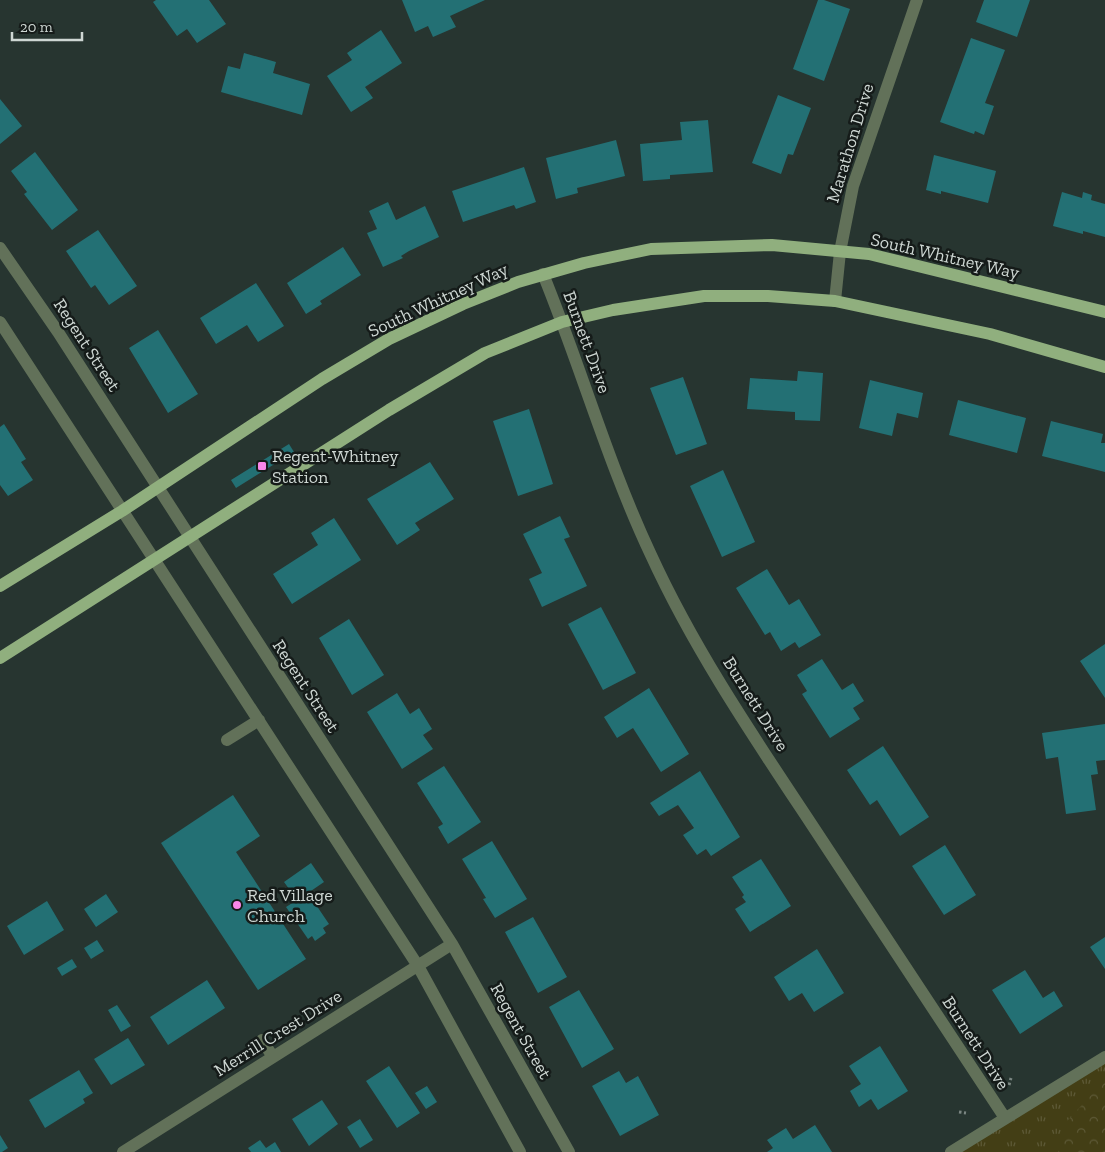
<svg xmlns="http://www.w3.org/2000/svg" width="1105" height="1152" font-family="'Zilla Slab',serif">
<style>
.grass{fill:url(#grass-tufts)}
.forest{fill:url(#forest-crowns)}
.building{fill:#237074}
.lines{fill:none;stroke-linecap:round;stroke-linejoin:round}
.path{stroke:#7b8682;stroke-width:3;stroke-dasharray:2.5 2.5;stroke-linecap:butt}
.minor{stroke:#627159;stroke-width:12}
.major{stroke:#90af7e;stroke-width:12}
.poi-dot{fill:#f987e9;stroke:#151b19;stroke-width:2}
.labels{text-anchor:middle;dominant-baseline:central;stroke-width:5;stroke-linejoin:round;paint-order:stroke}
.street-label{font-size:18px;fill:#ced7d3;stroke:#151b19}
.poi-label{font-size:18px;fill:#ced7d3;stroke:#151b19;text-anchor:start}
</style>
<defs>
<pattern id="grass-tufts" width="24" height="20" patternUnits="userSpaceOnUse" patternTransform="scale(1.25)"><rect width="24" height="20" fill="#433e15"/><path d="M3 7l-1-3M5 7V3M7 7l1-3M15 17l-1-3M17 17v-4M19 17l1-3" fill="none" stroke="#5d5936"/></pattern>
<pattern id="forest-crowns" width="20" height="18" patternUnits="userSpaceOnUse" patternTransform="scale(1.25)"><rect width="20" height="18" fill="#433e15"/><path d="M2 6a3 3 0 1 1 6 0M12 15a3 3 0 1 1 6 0" fill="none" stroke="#5d5936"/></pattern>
</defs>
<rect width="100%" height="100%" fill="#273530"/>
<path class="grass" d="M1105,1057v95h-154z"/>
<path class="forest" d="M1105,1080v72h-47l10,-32z"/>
<path class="building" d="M156,0h53l17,24 -29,19 -10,-14 -10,7 -24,-34z
M402,0h83l-35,16 6,11 -23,10 -5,-11 -13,6z
M818,0h6l26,9 -26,72 -31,-12z
M984,0h46l-13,37 -41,-15z
M381,30l21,33 -37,24 8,11 -22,14 -24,-36 25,-16 -5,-7z
M971,38l34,12 -20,53 9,3 -10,29 -9,-4 -1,3 -34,-12z
M244,53l32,9 -3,11 37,11 -8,31 -81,-23 7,-26 12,3z
M778,95l33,13 -18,47 -5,-1 -7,20 -29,-11z
M0,99l22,27 -22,18z
M708,120l5,52 -43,3v4l-27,2 -3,-37 42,-4 -2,-18z
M616,140l9,36 -48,12 1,5 -22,6 -10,-41z
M35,152l43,58 -26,20 -28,-36 3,-2 -16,-21z
M934,155l62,16 -8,32 -47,-12v3l-15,-4z
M524,167l12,35 -20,7 -2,-4 -51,17 -11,-31z
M1062,192l20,6 1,-6 9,3 -1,5 14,4v33l-22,-6v3l-30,-8z
M388,202l8,18 29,-14 14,31 -30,14 -8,5 2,2 -20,9 -16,-34 10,-4 -8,-18z
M98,230l39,56 -28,19 -14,-20 -4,3 -25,-37z
M343,247l18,28 -41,26 2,3 -16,10 -19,-31z
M256,283l28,43 -26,16 -11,-17 -31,19 -16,-26z
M158,330l40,64 -30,19 -39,-65z
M798,371l25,2 -3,48 -25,-1v-8l-48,-3 3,-31 47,3z
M683,377l24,67 -31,11 -26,-67z
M870,380l53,13 -5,25 -21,-5 -5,23 -33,-8z
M958,400l68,18 -9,35 -68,-18z
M529,409l24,75 -35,12 -25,-75z
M1051,421l52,13 -2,9h4v29l-63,-16z
M4,424l22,35 -5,3 12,18 -25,16 -8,-11v-58z
M289,444l5,8 -58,36 -5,-8z
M430,462l24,37 -39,24 5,7 -23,15 -30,-46z
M723,470l32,72 -33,15 -32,-71z
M560,516l10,21 -6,2 23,47 -45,21 -13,-28 13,-6 -19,-39z
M334,518l27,42 -69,44 -19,-30 45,-29 -7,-12z
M767,569l22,36 10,-6 22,36 -22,13 -4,-6 -14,9 -11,-19 -5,3 -29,-47z
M601,607l35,66 -33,17 -35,-66z
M349,619l35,56 -32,20 -33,-57z
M1105,644v54l-25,-37z
M822,659l20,31 11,-7 11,18 -11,7 7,11 -30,19 -28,-44 5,-3 -10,-16z
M649,688l40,66 -28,18 -28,-44 -16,10 -13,-21z
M397,693l13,21 9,-6 13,21 -9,6 10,14 -31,20 -35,-57z
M1105,724v36l-9,1 2,13 -7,1 5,35 -30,4 -8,-57 -12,2 -4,-26z
M883,746l46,71 -29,19 -23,-36 -7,5 -23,-35z
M444,766l37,56 -33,22 -10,-17 5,-3 -26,-41z
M700,771l40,66 -29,19 -5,-7 -9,6 -14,-20 11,-7 -16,-23 -19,11 -9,-13z
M233,795l27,41 -24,16 70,107 -48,31 -97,-147z
M492,841l35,58 -32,19 -12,-19 3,-1 -24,-39z
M945,845l31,50 -32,20 -32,-49z
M761,859l30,47 -41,26 -15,-23 11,-7 -4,-5 2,-2 -12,-18z
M311,863l13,19 -16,11 21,31 -6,4 3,5 -11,8 -3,-5 -4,3 -22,-32 11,-7 -13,-18z
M106,894l12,18 -22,15 -12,-18z
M47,901l17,29 -40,25 -17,-29z
M533,917l34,60 -29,16 -33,-61z
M1105,937v32l-15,-22z
M97,940l7,11 -13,8 -7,-11z
M817,949l27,44 -30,19 -12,-19 -13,8 -15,-24z
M72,959l5,8 -15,9 -5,-8z
M1025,970l18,28 11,-7 9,15 -43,28 -28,-44z
M207,980l18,28 -57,37 -18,-28z
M579,990l35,59 -32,19 -33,-61z
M117,1005l14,21 -10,6 -13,-22z
M128,1038l17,27 -34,20 -17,-26z
M880,1046l28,45 -30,19 -7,-11 -12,8 -9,-16 11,-7 -12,-18z
M389,1066l31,47 -23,15 -31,-47z
M79,1070l14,23 -10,6 2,4 -40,25 -16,-28z
M619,1071l7,12 12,-7 21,39 -39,21 -28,-50z
M427,1086l10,16 -11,7 -11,-16z
M322,1100l16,24 -29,22 -17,-27z
M360,1119l13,21 -13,8 -13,-21z
M815,1125l17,27h-65l6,-4 -6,-8 19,-12 7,11z
M0,1135l8,13 -6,4h-2z
M260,1140l6,8 9,-6 6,10h-30l-3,-4z"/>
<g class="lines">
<path class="path" d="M1009,1085l2,-7
M959,1112l7,1"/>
<path class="minor" d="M0,248l58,84 394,612 117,208
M543,274c38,93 65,190 108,281 43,94 102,181 159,267 65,99 130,198 195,296
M835,301l5,-49 13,-66 64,-186
M0,322l418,644 102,186
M227,740l32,-20
M262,1040l11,17
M123,1152l329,-208
M951,1152l154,-95"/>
<path class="major" d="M0,586l122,-75 200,-132 67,-40 74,-35 55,-22 66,-19 67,-14 121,-4 97,9 236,58
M0,658l389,-248 96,-57 77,-31 51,-12 91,-14h64l67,5 155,33 115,33"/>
</g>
<g class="poi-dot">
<rect x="257" y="461" width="10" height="10" rx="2.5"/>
<circle cx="237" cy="905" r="5"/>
</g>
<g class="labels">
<g class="street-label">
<text transform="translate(850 143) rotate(-73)">Marathon Drive</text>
<text transform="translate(945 256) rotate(13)">South Whitney Way</text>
<text transform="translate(438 300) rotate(-25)">South Whitney Way</text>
<text transform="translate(587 342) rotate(70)">Burnett Drive</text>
<text transform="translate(87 345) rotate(57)">Regent Street</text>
<text transform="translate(306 686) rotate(57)">Regent Street</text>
<text transform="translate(756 704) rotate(58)">Burnett Drive</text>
<text transform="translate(521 1031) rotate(61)">Regent Street</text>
<text transform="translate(278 1033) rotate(-32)">Merrill Crest Drive</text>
<text transform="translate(976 1043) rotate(57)">Burnett Drive</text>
</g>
<g class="poi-label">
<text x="272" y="456">Regent-Whitney<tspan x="272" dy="21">Station</tspan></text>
<text x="247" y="895">Red Village<tspan x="247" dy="21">Church</tspan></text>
</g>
</g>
<path d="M12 32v8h70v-8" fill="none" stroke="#ced7d3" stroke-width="2.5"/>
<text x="20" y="32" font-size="15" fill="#ced7d3" stroke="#151b19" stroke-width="4" paint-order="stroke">20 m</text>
</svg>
